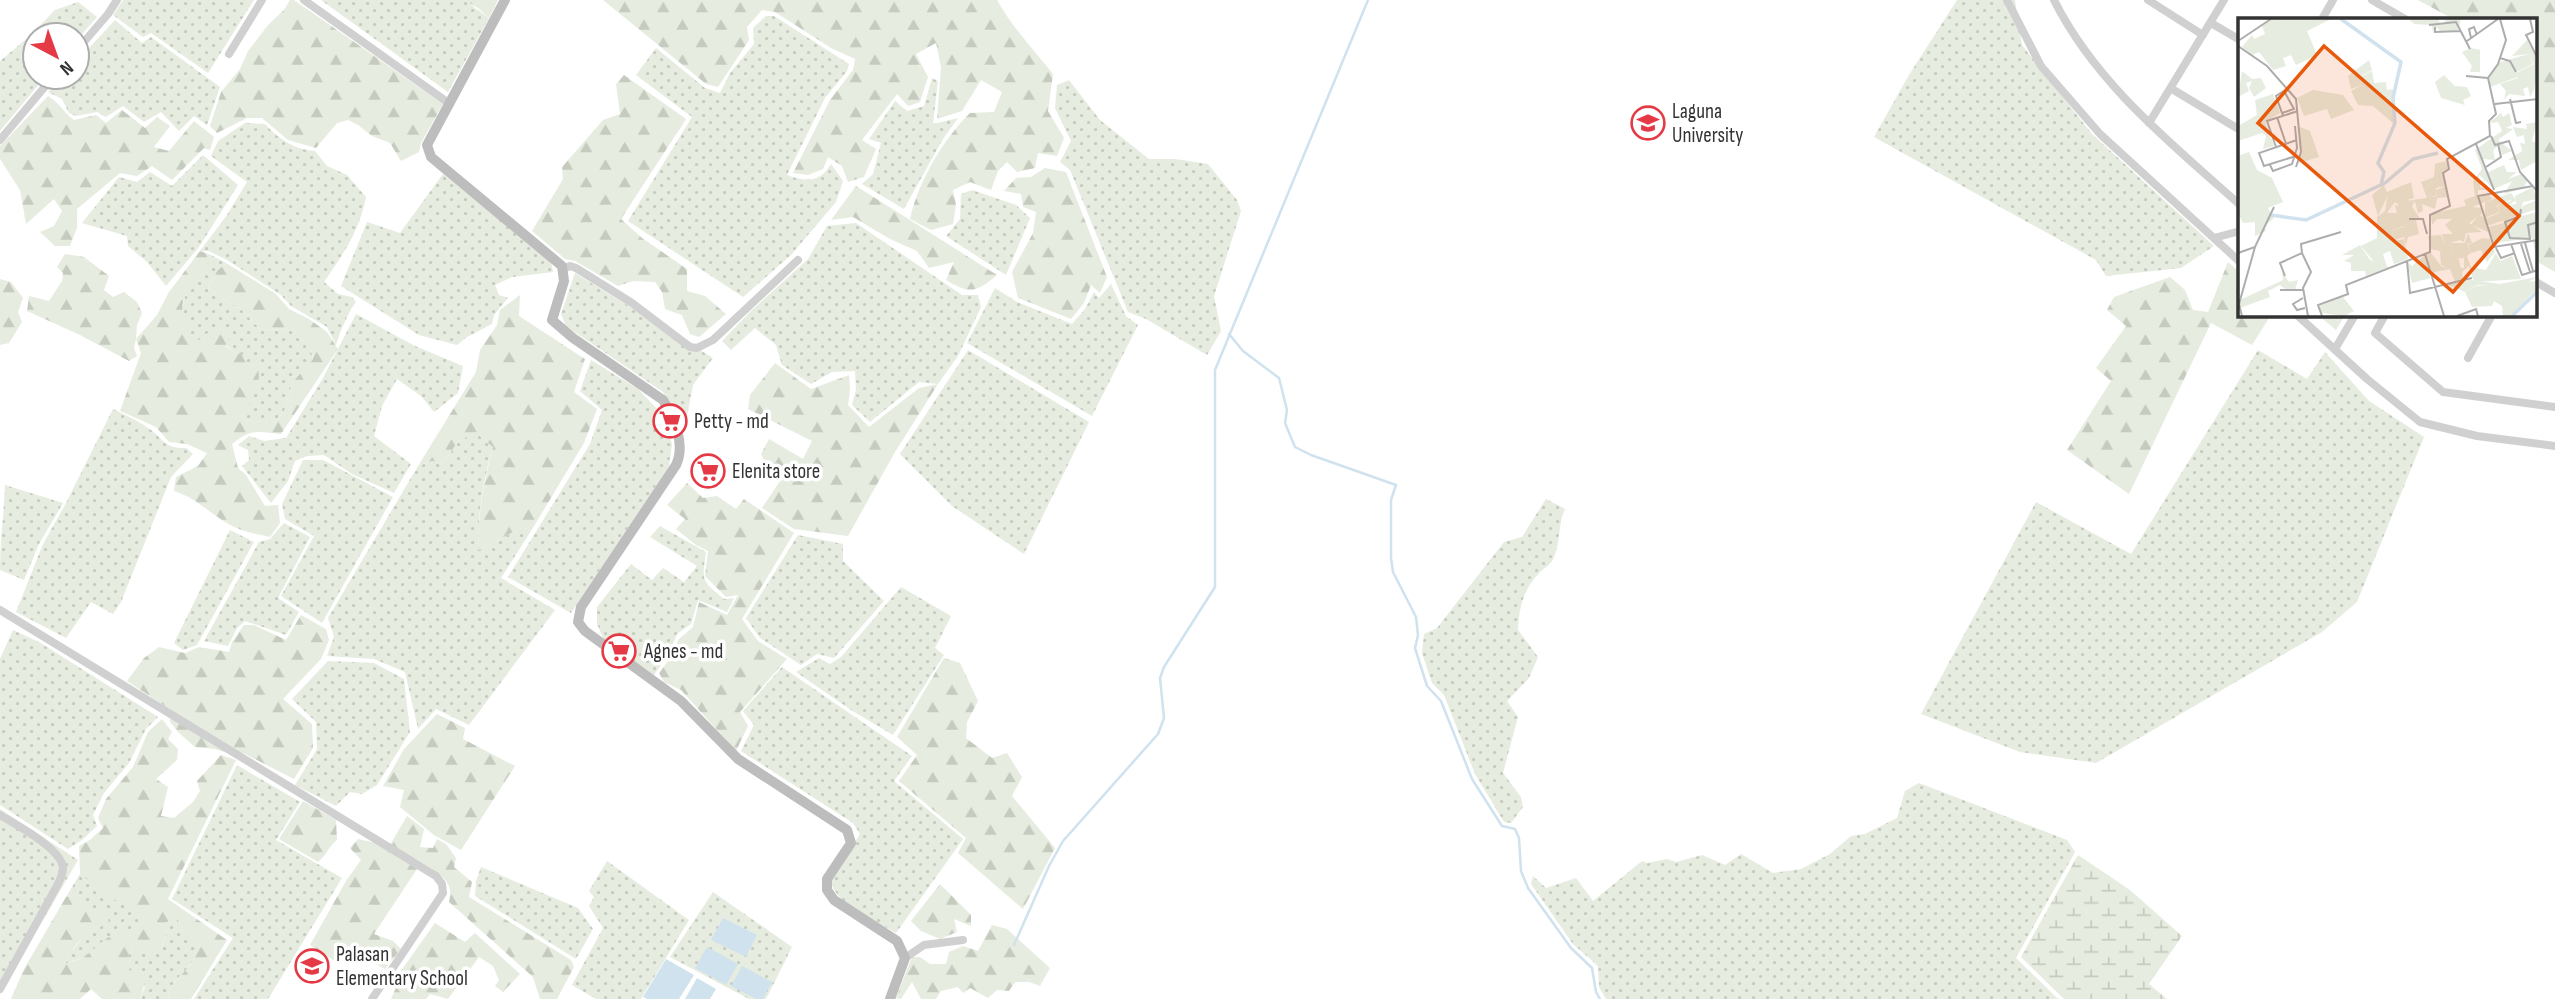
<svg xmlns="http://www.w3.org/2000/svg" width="2555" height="999" font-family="'Sofia Sans Condensed',sans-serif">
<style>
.grass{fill:url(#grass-dots)}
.forest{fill:url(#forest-firs)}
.wetland{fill:url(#wetland-marsh)}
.water{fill:#cfe2ee}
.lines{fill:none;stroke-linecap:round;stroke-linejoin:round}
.stream{stroke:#cfe2ee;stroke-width:2.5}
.street{stroke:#d0d0d0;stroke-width:8}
.secondary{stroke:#bdbdbd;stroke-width:10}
.labels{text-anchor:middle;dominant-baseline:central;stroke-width:7;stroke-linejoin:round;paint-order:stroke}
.poi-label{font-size:21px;fill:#333;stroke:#fff;text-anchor:start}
.inset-river{fill:none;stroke:#cfe2ee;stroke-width:3.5}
.inset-road{fill:none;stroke:#adadad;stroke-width:2}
.view{fill:#e8590c;fill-opacity:0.15;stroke:#e8590c;stroke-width:3.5}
.inset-edge{fill:none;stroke:#333;stroke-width:3.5}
</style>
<defs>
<pattern id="grass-dots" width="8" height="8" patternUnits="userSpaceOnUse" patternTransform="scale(1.75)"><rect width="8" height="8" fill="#e6ecdf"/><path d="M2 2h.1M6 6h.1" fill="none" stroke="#c6cbc0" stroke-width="1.8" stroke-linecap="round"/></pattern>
<pattern id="forest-firs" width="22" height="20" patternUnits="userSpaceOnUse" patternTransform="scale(1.75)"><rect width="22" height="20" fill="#e6ecdf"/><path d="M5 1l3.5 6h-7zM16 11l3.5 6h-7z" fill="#c6cbc0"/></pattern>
<pattern id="wetland-marsh" width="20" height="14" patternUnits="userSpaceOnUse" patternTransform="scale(1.75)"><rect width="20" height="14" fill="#e6ecdf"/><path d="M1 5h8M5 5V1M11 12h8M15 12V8" fill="none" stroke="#c6cbc0"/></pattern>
</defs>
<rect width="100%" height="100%" fill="#fff"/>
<path class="grass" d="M123,0h131l-46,73 -57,-40 -8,4 -30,-22z
M321,0h146v2l22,16 -41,74z
M1957,0h58l7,45 70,89 122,112 -33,22 -75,8 -10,-16 -222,-123 35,-62z
M78,2l19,15 -20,23v-5h-42v42h10l-45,54v-70l30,-25 25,-26z
M766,16h8l75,48 -2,7 -22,27 -38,77c19,7 33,8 44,-11l12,17 -7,21 -45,53 -48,42 -115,-76 64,-104 -56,-42 20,-27 49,40 15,5 10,-20 24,-29 -1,-16z
M115,20l27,23 9,-6 69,50 -13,38 -13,-9 -15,15 -18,-19 -17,10 -21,-16 -17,11 -9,-5 -21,4 -7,-3 -7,-14 -14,-7 14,-15h15v-16z
M932,78l6,3 -5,43 25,-6 -15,21 -39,70 -42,-25 11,-10 8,-31 -12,-4 26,-38 12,10 17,-5z
M1069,80l31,40 49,39h26l33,5 29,36 4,11 -27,85 7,35 -14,24 -61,-36 -18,-7 -58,-142 -10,-8 11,-21 -16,-33 2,-23z
M245,123l20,1c15,16 28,25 50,27l12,15 20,9 19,22c-7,35 -22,56 -42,85l14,12 14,3 4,5c-8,10 -16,30 -20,43l-9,-18 -36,-21 -10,-11 -54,-35 -18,-9h-9l27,-36 20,-33 -36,-26 7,-15z
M203,155l35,30 -39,62 -33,39 -19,-24 -19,-16 -1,-10 -45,-13 37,-46 18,5 13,-10 22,14z
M443,174l108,87 2,11 -41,5 -17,8 4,10 9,3 -14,17 -2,9 -25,13 -10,8 -38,-10 -78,-49 26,-64 33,11z
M972,190l44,15 14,13 -24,57 -60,-39 14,-17 1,-25z
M856,223l106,72h16l3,12 -23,49 -20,28 -19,-2 -49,40 -18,-17 4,-15 -1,-19 -23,1 -21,12 -29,-19 -6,-20 -21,-17 -24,22 -9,-9 28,-29 58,-53 19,-33z
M211,255l15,8 -9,8 -9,18 34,21 19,20 31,-1 19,21 2,10 -21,23 -8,29 -11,11 -28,-3 -3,-7 4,-50 -20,-18 -13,-16 -14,11h-9c-8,-22 -12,-38 3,-58 8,-10 14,-15 18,-27z
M575,273l138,85 -20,27 -7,36 -7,-1 -16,-28 -97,-66 -5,-12z
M1111,284l15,32 12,9 -46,91 -125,-73 28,-55 22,14 55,22 13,-15 9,-17 5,6z
M356,314l59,32 48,20 -5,27 -24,19 -13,-16 -24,-17 -15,27 -8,30 37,28 -17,29 -42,-19 -28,-19 -17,1 -12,5 -7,20 -17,22 -29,-37 7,-6 -1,-10 -10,-5 11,-9 15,5 22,-3 37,-60z
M968,350l121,72 -65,132 -72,-48 -52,-52z
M2258,350l49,29 18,-27 44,49 55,36 -67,165 -35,30 -226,131 -76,-11 -99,-38 115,-212 95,52z
M591,360l47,29 20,21 14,34 -3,22 -98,147 -63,-36 82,-133 12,-34 -22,-19z
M113,409c12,6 24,11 35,19 16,10 15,21 38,20l7,6 -22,23 -50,125 -8,12 -22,-12 -25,36 -50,-26 27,-68 22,-39z
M475,431l18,16c-10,34 -16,67 -14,103l44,-23 8,4 -30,47 54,32 -86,115 -33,-16 -18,20 -13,-57 -31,-13 -47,-3 7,-19 -6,-19 90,-152 14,-5 12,2 12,-19z
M303,460h20l70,37 -71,126 -41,-27 33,-60 -29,-17 -3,-15z
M5,485l58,18 -24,41 -15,36 -24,-10c0,-29 4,-56 5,-85z
M1546,499l19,10c-7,14 -4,31 -11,48 -3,8 -10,11 -15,16 -16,17 -20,35 -21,57l20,27 -9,21 -22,23 11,16 -15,56 18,24 2,10 -12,16 -7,-1 -29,-48 -31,-79 -12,-12 -10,-30 2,-19 13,-6 67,-86 18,-5z
M284,523l26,14 -32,61 21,14 -13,23 -41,-14 -8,7 -9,18 -24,-5 55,-99 11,-3z
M660,526l46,26c-4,30 -5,28 18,47l10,-1 -7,14 -29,-12 -7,24 -14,10 -8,19 -15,22 -50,-35 -7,-16v-17l34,-43 21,16 11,-12 21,14 13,-16 -47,-29z
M230,530l24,12 -57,103 -14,5 -9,-7z
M798,535l45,9v17l41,40 -50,57 -17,-4 -16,11 -41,-27 -14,-20z
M901,587l50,29 -16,32 9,7 -51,80 -42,-25 -55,-38 23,-14 11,6 11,-7z
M13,630l26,12 119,75 -12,12 -17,34 -25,30 -11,22 4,11 -15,14 -14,9 -68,-44v-146z
M328,661l46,2 30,16 6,53 -33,53 -15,9 -12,-2 -14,14 -41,-21 22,-36 -1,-27 -24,-23z
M782,667l130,89 -18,25 69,58 -67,94c-18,-11 -63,-30 -65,-52l29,-47 -7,-11 -112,-72 13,-26 -11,-14z
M237,765l63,37 -24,38 66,38 -74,121h-74l39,-61 -61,-39z
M1919,783l148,57 8,12 -59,106 42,41h-452l-7,-12 -1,-21 -25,-22 -42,-60 2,-8 13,12 30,-10 17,23 49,-40 5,2 20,-4 9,3 26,-7 23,10 16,-11 32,19 28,-4 29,-15 21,-18 14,-2 32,-16 8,-27z
M0,809l78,51 -78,134z
M607,861l82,59 -48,79h-45l-24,-14 31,-57 -14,-22 5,-9 -5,-6z
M481,867l97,41 15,21 -17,30 -101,-63 1,-15z
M80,874l69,47 13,4 14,-8 10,16 13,7c-2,32 -27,32 -31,59h-28l5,-12 -17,-18 -1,-12 7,-8 10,2 17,-2 5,-16 -60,6 -19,17 -22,8 6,-12 17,-21 -2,-19 -10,-19 -10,4z
M713,892l79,55 -26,52h-17l-79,-42z"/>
<path class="forest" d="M290,0h4l149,104 -22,39 -2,9 -18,9 -11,-18 -18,-7 -14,-11 -10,-5 -11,3 -21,25 -28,-8 -26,-22h-15l-30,15 -7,-7 11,-34 19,-23 8,-18 21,-27 15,-14z
M467,0h31l-9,18 -11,-10 -11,-6z
M603,0h394c15,27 37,50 56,74l-5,37 16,27 -7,18 -19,-3 -3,15 -18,4 -10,-10 -9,9 -7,19 -21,-8 -17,8 3,15 -3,19 -22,6 -21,-11c8,-37 34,-81 60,-106l24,-1 8,-20 -21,-12 -19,31 -25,8 4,-52 -5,-24 -20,11 12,23 -8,25 -12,4 -11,-12 -35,46 14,9 -12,28 -16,5 -6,-16 -14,-9 -5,12 -15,6 -15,-2 37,-73 23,-30 2,-11 -24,-11 -56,-36 -13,-2 -15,17 2,13 -31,47 -12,-3z
M2418,0h137v272l-19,-11v-242h-83z
M624,75l62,44 -65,100 21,19 45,31v22l18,5 21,18 -27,23 -9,-3 -8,-19 -17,-6 -3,-17 -7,-10 -22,-1 -15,5 -43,-25 -10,-2 -33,-28 31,-52 -1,-12 41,-47 17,-6 -4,-30z
M48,96c12,7 16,17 26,24l22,-5 10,8 16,-13 23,18 12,-11 13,9 -16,21 15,4 25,-30 20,16 -4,13 -6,-2 -32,32 -20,-14 -15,10 -17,-3 -43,36v19l-7,18h-15l-15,-14 14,-6 8,-15 -8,-12 -28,25 -6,-34 -20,-31v-13z
M1045,168l21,4 41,105 -7,16 -9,-8 -7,18 -13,16 -53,-21 -6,-26 21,-39 3,-21 -13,-5 -2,-13 -17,-3 12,-13 15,-1z
M856,186l141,89c-21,18 -28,19 -51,5l8,-18 -25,6 -12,-17 -27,-12 -37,-22 -22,3z
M200,251l11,4c-8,28 -45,42 -20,73l-1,12h9l14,-11 10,1 6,9 -3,7 10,8 5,-1 5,10 10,1c8,16 -2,37 -14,48l3,8 28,3 11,-11 8,-29 21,-24 -2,-9 -19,-21 -31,1 -19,-20 -34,-21 9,-18 9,-8 50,31 13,15 20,10 18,13 11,17 -57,85c-23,-3 -30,-5 -49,10l6,24 8,7 19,31 13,-1 2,18 -10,14c-16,-3 -34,-7 -48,-17 -16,-10 -28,-23 -48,-29l2,-14 22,-11 9,-13 -20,-9 -18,-2 -13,-15 -36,-16 21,-58 -5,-14 -2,9 3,8 -8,5 -49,-26 -53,-24 2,-15 20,5 13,-20 1,-8 -6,-6 8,-13 19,3 25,19 -5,14 9,7 11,-5 13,10 5,11 -5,12 -1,14 21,-24 12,-23z
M2228,262l12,11v42h31l-19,30 -41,-22 -82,171 -62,-44 44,-69 -15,-13 30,-42 -19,-16 7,-13 56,-20 15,13 8,20 15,2z
M0,279l11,3 12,16 -5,14 4,10 -13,21 -9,2z
M520,295l-1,21 66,43 -11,33 23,17 -13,34 -53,88 -8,-4 -44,23c-2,-36 5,-68 14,-103l-18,-15 -19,12 -12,19 -12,-2 -14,5 58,-94 4,-22 17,-25 3,-15z
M2318,315h27l-9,15z
M775,363l36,26 38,-14 1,15 -2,15 21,22 50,-39 19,-4 -43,68 -47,84 -54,-7 -32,-21 20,-30 -15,-10 -6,-14 8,-15 34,20 9,-18 -64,-32 2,-14z
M687,483l16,15 14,-2 19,13 8,-10 50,34 -52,86 16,22 29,18 -47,53 8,14 -12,25 -55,-61 -17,-8 -5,-9 9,-12 11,-22 14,-12 6,-25 28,13 11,-20 -12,2 -21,-21 3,-25 -12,-6 -20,-16 9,-10 -18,-14z
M301,615l25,14 3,11 -8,19 -38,40 29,25 1,24 -19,31 -51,-26 -13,1 -15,-5 -20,-2 -16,-14 -9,-11 1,-12 -44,-29 17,-23 15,-11 26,6 14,-6 30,5 3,-10 12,-17h10l32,15z
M944,658l16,5 18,38 -11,21 -1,16 26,20 15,-5 15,24 -10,19 43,52 -32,61 -65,-56 8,-15 -67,-57 18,-26 -20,-18z
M437,714l28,14 -2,11 52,27 -54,84 -27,-15 -34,-28 4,-17 -21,-4 21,-37z
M162,719l10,13 -4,7 10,10 -1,11 -21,19 12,8 -7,29 13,2 19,-16 7,-11 -3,-10 24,-26 15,5 -68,139 59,41 -36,59h-23c4,-27 30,-27 30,-59l-12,-7 -10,-16 -14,8 -7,-2 11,9 -5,17 -9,8 -8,-6 -10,-2 -6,7 4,6 -3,8 6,5 12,1 -7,23h-38l-11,-10 -11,10h-69l13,-30 42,-72 10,-5 10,20 14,-2 8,8 1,5c-21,8 -35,19 -43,40 24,-4 25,-15 43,-26 14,-8 29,-8 43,-14l-40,-25 -32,-24 -1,-28 11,-6 13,-12 -5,-10 8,-19 27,-32 15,-35z
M303,801l33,19 1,20c-8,6 -11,16 -19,22l-39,-23z
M407,816l17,13 -4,18 13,1 4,-9 9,5 10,14 -2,9 18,15 -3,15 102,63 3,7 -17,32h-17l-7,-22 -84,-75c1,-5 2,-11 0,-16 -5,-15 -45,-33 -59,-41z
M358,839l18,4 41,26 -43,65 19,7 8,8 -16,20 -33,-18 -14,12 -28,-18 36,-64 15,-21 -11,-12z
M940,884l31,31v11l-17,-7 3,13 -17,7 -19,-8 -10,-10z
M435,923l30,19 10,-9 45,41 -17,18 -8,-6 4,-6 -6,-14 -14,-9 -31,42 -18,-5 -4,5h-35l6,-14 -4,-3z
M992,925l15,4 43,39 -10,18 -11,-4h-14l-6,9 -12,-1 -9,8 -18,-10 -7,5 -5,-6 -17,4 -5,8h-15l-9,-17 -11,17 -5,-1 16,-41h8l10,7h16l3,-12 14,-6 15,5z"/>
<path class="wetland" d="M2078,855l52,35 52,46 -33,48 18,15h-103l-43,-42z"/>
<path class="water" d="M723,918l34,17 -11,22 -35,-17z
M707,947l31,17 -12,21 -31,-17z
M666,959l28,16 -15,24h-32l-4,-2z
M742,966l30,16 -9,17h-7l-25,-13z
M697,978l19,11 -6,10h-25z"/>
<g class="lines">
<path class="stream" d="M1229,334l14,17 36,27 8,32 -2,13 10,24 16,8 85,30 -5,15v58l2,14 23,45 2,18 -3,13 12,38 14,15 31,78 30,47 13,3 4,9 2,33 7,17 43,60 21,20 4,24 4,7
M1014,945l35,-79 14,-25 95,-107 6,-16 -4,-40 4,-11 51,-80v-217l153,-370"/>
<path class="street" d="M304,0l146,104
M2007,0l34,66 59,68 140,128
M2054,0c42,84 117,143 186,205
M2148,0l55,35
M2372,0l33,19
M2322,19l11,-19
M2211,23l29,17
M77,50l31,-36 9,-14
M229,54l33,-54
M2172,89l68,41
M2149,123l75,-123
M0,140l53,-63
M2214,238l26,-7
M563,269l7,-3 6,2 56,35 58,44 7,1 16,-8 85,-80
M2536,282l19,11
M2297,315l70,64 53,43 57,14 78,10
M2385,315l-10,18 68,59 112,15
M2335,349l20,-34
M2468,358l24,-43
M0,610l436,266 6,8 1,9 -71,106
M0,815c15,9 62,34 63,53 0,4 -3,12 -5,16l-58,105
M905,958l19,-13 39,-5"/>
<path class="secondary" d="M505,0l-78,145 4,12 131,109 2,15 -12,39 21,18 90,62c11,19 23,44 13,65l-95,142 -3,15 7,9 96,70 57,58 109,71 4,13 -24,36v11l7,10 63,41 8,17 -15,41"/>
</g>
<defs>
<symbol id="university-ring" viewBox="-11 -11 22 22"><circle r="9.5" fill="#fff" stroke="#e63946" stroke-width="1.5"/><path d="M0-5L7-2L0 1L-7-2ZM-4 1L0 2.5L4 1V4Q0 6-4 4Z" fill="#e63946"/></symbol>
<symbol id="supermarket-ring" viewBox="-11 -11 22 22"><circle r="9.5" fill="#fff" stroke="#e63946" stroke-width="1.5"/><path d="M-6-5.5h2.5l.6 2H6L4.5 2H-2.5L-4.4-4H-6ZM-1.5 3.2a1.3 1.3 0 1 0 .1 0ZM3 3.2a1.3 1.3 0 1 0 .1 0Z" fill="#e63946"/></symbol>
<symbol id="school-ring" viewBox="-11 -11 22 22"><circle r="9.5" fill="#fff" stroke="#e63946" stroke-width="1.5"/><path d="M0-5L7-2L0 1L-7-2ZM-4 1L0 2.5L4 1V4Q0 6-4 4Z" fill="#e63946"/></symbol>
</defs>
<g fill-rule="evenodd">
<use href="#university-ring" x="1629" y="104" width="38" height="38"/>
<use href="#supermarket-ring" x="651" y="402" width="38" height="38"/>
<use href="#supermarket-ring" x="689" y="452" width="38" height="38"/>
<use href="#supermarket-ring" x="600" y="632" width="38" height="38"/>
<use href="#school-ring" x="293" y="947" width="38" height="38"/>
</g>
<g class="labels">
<g class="poi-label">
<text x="1672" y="111">Laguna<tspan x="1672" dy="24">University</tspan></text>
<text x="694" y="421">Petty - md</text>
<text x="732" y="471">Elenita store</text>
<text x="644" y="651">Agnes - md</text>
<text x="336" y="954">Palasan<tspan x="336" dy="24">Elementary School</tspan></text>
</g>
</g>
<g transform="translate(2238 18)">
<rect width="299" height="299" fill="#fff"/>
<path d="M35,1h58l-24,12 10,24 -21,10 -5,-10 -8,3 3,8 -13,4 -14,-18 -7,3 -10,-8 10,-12 2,4 11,-5 -3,-8zM171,1h29l3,6 6,-6h14l-3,11 -18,1 -3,-4 -4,6 -1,-8 -18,-1zM134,53l2,12 12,-1 1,8 7,-1v35l-21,-18 -15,-1 -7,-14 11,-6v-9zM75,72l30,5 11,15 -23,9 -4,-10 -23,7 -7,-18zM62,109l10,4 9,26 -23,7 5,-9zM208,143l2,8 -5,2 3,15 -10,2 1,7 -10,3 -6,-16 13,-5 1,-13zM173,164l3,16 -7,2 7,2 -2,5 8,11 -15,2h11l3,14 -11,3 -2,8 -2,-8 -9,3 -3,-9 12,-4 -6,-23 -11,-7 -9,19 -6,-21 12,-10 3,7zM295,169l4,12 -14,3 -3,12 -11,-8 -7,4 10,4 -4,6 29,-8v47l-5,-21 -38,5 -6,-16 16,-4 -4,-16 16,-3 -1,-8zM273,175v7l-14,5 2,7 -14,6v-16zM227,188l16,2 1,5 -13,10 13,9 -16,1 -2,9 -4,-2 -10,3 3,14v-13h9l-2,12 -6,3h5l2,11 -6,1 -14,-6 -1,-14 -10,-2 -2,-13 13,-1 4,11 -3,-12h11l-8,-9 7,-6h-15l-5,6 -1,-11zM245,220l7,1 5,13 -8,10 -6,-12 -10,3 -3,-8zM122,227l10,15 19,7 -23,9 -1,-5h-14v-8l-7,-2 10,-6h-12zM187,237l5,23 -18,5 -5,-21 5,4zM299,259l-13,8h-47l-12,7 -19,-8 25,-4 29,4zM105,279l11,14 -10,5 -23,-3 -2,-7z" fill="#e6ecdf"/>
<path d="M289,22l11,20 -4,30 -4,7 -2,-10 -5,2 2,7 -16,-2 -5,6 2,-9 -6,-7 18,-6 -2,-5 18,-9 -5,-10 -17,2zM233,30l9,2v22h-10l2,-6 -10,-14zM4,53l10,8 9,-1 5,10 -12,9 -5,-9 3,-7 -6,2 3,8 -11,6zM206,57l11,11 12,1 4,9 -8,4 2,5 -24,-7 -6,-16zM35,76l7,19 -15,9 9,24 -11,3 3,-13 -4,-3 -24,8v-15l19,-11 -2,-15zM263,95l2,4 6,-4 3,12 -6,3 7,1 -15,11 14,11 -10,4 -3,-11 -6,7 2,9 -12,-1 5,13 16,-7 3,7h10l-9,7 14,-5 5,6 -3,8 -20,6 8,-13 -18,8 -15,-14 1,12 10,3h-12v8l10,-5 4,6 -25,10 -3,-9 11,-4 -2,-15 9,-12 -7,-19 27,-19 -4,-9 -9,1zM299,104l-5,19 5,2v18l-16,9 -2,-10h-11l14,-9 -2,-8 5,1 -1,-9 -7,2 -4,-10 14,2 -1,-5zM208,168l1,11 -10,1 -2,11 -13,-5 1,7 -5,2 -3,-11 -8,-1 30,-5 -1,-6zM273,175l5,7 -15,11 8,-5 11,7 3,-7 14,-6v9l-30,10 -1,-5h5l-8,-2 2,8 -18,6 1,6 -17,-7 8,-11 6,5 14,-6 -1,-8 13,-4zM154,179l3,5 -8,11h10l-2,-8 4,1 5,20 -12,5 3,10 9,-2 4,20 -14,5 -4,-13 -7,3 4,13 -12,-4 -14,-17 16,-8v-21l8,-6 2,-13zM8,181l20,6 8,13 -10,8 2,5 -11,5v-14l-12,1 -5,-10v-10zM230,215l4,10 -5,1 4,9 -4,3 4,11 15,3 10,-17 4,8 12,-5 9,23 -47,3 -5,-16 -7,6 1,9 -8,1 -5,-13 -20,4 -4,-18 5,-2 11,14 22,1v-10l-10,1 6,-3 -3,-9 5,-3h-9v13l-3,-14h15zM44,254l7,10 9,-2 -3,10 -7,1 -8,-6 -12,6 2,6 -30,11v-8l43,-20zM299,263v8l-27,27h-7l-1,-10 -8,-5 -2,5 -20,1 -7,-15 11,-6z" fill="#e6ecdf"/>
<path d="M131,42l3,10 -11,6 1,9 -11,4 -3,-13z" fill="#e6ecdf"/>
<path d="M291,36l4,10 -17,8 2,5 -28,10 -2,-7 12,-18z" fill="#e6ecdf"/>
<path d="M11,134l8,18 15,8 11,24 -26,10 -7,-1 -4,-10 -8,4v-49z" fill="#e6ecdf"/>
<path class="inset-river" d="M103,1l60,43 -8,36 2,25 -17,40 6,9 -3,13M33,197l35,5 79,-37 28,-24 25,-6M274,298l26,-25"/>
<path class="inset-road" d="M292,1l3,13 -7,3 12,24M191,7l27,-3 14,27M197,9v5l26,-1M233,20l-2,-9 5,-2 3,8M0,23l33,-22M229,23l31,-22M0,28l29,20 29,33 5,53 -5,15M262,40l10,3 6,11M228,58l22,2M272,81l6,24 5,-1M257,86l43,-5M44,95l12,-4 -10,-18 -8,5 6,17 1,2M39,99l9,27M253,118l4,9 14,-4 11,31 18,20M238,126l18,46M38,129l-9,-26 31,-10M58,138l-32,10 -5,-13 38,-13M32,147l3,6 19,-7 5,-16 -2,-22M248,149l15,-10 -3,-13M295,168l-55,10 16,51 44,-7M283,191l-1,7 -15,6 5,16 20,1 -2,-14 10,-3M171,201h14l4,15M287,225l8,28M273,226l11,31 16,-5M283,226l9,28M258,230l5,10 14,-5M0,235l17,-6 19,-40M64,235l-1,-9 40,-12M187,236l19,62M169,243l3,32 62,-15M47,258l-5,-13 22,-10 9,19 -8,16 5,28M42,272h23M65,280l-10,6 4,6 8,-2M4,298l-3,-12 16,-57M84,298l-4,-11 30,-11 -2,-9 84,-33v-37l20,-9 -7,-33 6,-4 -2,-10 43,-23 -1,-15 7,-7 -8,-36 10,-14 8,-24 -6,-21M219,298l19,-7 2,7"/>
<path class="view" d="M86,28l195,170 -66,76 -195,-169z"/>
<rect width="299" height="299" class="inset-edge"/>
</g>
<g transform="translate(56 56) rotate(139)"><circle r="33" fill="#ffffff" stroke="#adadad" stroke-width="2"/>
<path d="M0-5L12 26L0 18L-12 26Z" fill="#e63946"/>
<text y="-10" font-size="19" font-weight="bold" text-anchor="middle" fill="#333333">N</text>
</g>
</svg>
